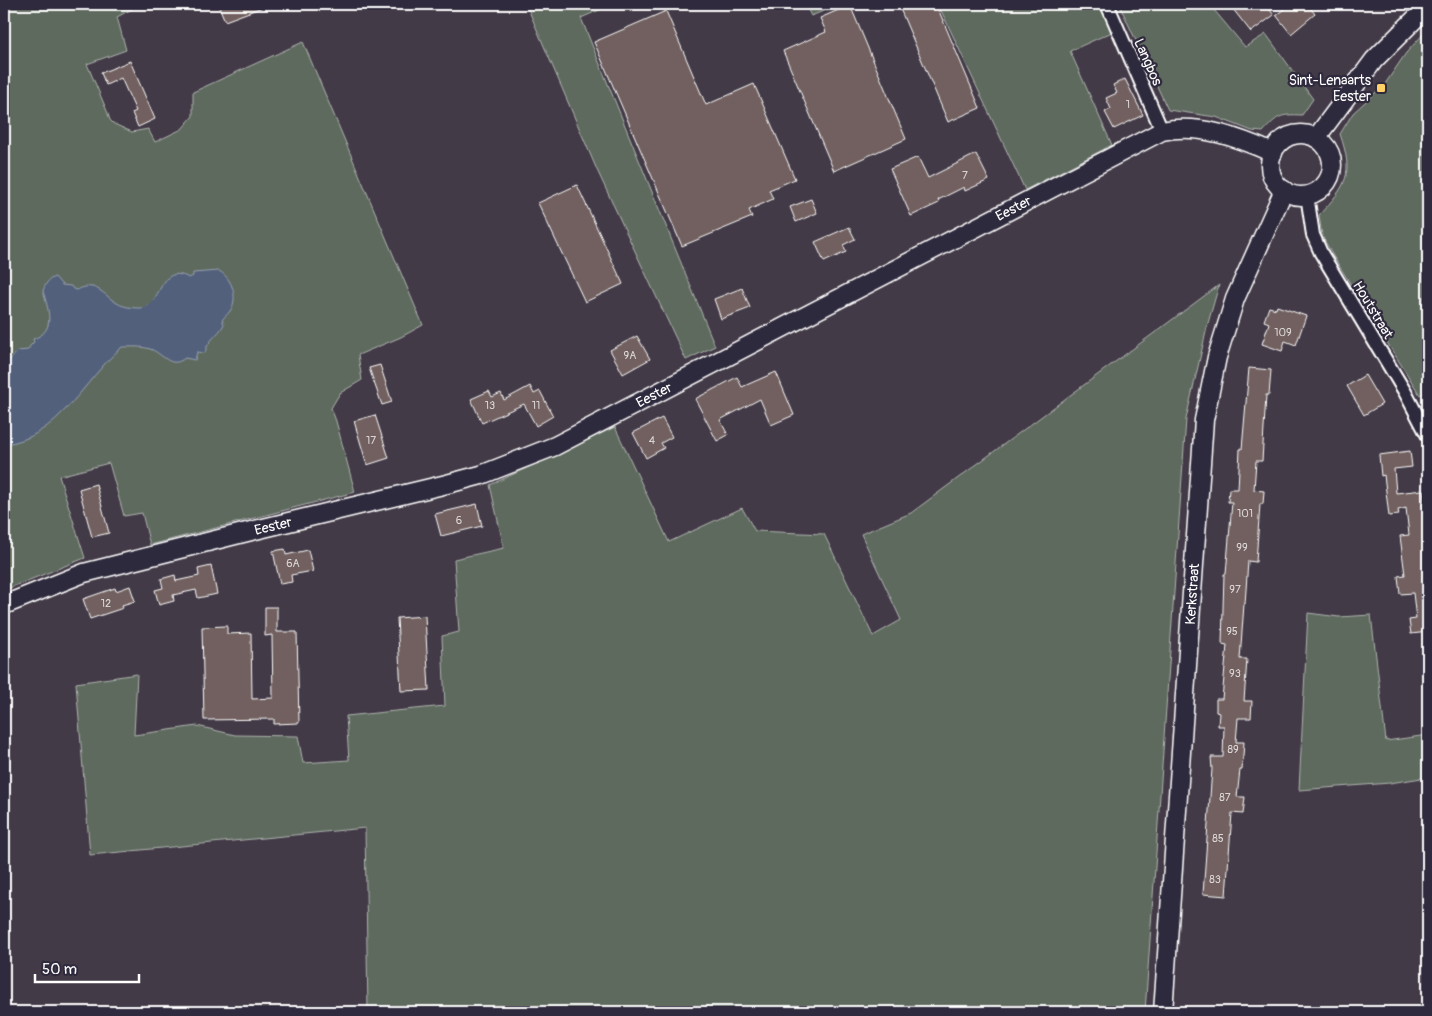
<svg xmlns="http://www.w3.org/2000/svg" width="1432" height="1016" font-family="Pangolin,sans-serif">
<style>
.green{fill:#5e6a5f;stroke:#aeb4af}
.water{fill:#52617c;stroke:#97a0b0}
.building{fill:#71615e;stroke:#fff}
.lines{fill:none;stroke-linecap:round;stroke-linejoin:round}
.street-casing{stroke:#fff;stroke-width:16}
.secondary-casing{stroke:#fff;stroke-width:21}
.street{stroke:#2f2a3d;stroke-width:12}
.secondary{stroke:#2f2a3d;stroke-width:18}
.poi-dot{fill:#ffd166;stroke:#2f2a3d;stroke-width:2}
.labels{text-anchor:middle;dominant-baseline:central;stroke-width:4.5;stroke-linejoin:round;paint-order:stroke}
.number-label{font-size:11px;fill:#dcd8d7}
.street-label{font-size:14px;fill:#fff;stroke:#2f2a3d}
.poi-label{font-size:14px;fill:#fff;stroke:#2f2a3d;text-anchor:end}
</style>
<rect width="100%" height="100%" fill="#433a47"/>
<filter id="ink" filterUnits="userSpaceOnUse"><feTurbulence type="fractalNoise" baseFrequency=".02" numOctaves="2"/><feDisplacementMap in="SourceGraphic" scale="10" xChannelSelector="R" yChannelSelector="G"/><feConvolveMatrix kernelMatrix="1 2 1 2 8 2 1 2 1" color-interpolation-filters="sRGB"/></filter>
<g filter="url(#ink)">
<path class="green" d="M4,4h132l-4,5 -15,8 9,33 -39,14 20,47 3,9 4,4 18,8 16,-3 7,13 27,-13 11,-13v-24l110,-50 120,283 -22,12 -43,18 4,25 -22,13 -9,15 5,13 19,71 -205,53 -8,-32 -18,3 -15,-53 -50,13 26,82 -81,32z
M526,4h87l-32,14 134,328 -29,14 -89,-190z
M805,4h36l-30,12z
M938,4h162l12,28 -42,19 42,94 -87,45z
M1119,4h90l36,43 21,-13 47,65 -11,16c-23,-1 -24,1 -39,17l-11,-1 -36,-14 -48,-7z
M1428,29v361l-8,5 -87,-139 -11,-20 -3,-21c28,-30 35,-40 21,-81l13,-21 32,-29 21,-31z
M1219,285l-11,38 -22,96 -41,593h-777l-3,-184 -275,27 -14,-172 61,-9 -3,61 63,-9 38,9 63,1 5,27 46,-3 -3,-44 99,-10 -3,-70 17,-4 -5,-73 50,-11 -14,-63 125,-58 54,115 73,-34 13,23 69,3 49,102 28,-16 -40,-86 50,-21z
M1308,613l31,4 32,-2 15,126 42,-6v42l-38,6 -91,7z"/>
<path class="water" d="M219,271c13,7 20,27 11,40 -2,3 -5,5 -8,9l2,4c-5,11 -17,16 -19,29l-8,-1 -2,8 -10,-2c-15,12 -22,-5 -35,-9 -9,-3 -19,-2 -28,-2 -37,31 -64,92 -118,97v-81l4,-1 10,-11 10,-1 2,-4 4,-4 -1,-3c24,-8 15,-30 10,-48 2,-6 5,-12 12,-14l7,8 9,1 2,3 4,1c19,-10 26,5 40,13 6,4 15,5 23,5 23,-1 18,-47 49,-30l4,-2v-3z"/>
<path class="building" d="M218,4h50v1l-43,16z
M898,4h38l44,104 -32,14z
M1229,4h36l9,11 -23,17z
M1291,4h16l8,10 -24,20 -15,-19z
M850,5l56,134 -72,32 -51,-120 43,-19 -6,-14z
M666,11l40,94 48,-21 41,95 -26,11 4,9 -24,11 3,7 -70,29 -88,-204z
M130,61l25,58 -17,8 -6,-14 4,-2 -15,-33 -15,7 -5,-12z
M1125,79l18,36 -29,14 -9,-17 6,-3 -5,-11 11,-5 -4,-8z
M976,154l13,26 -24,11 -1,-4 -26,13 1,3 -28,13 -21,-47 28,-12 10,21z
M577,185l46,99 -38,18 -47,-99z
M811,199l6,14 -21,9 -6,-15z
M849,227l6,12 -12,6 3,7 -22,10 -9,-20z
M742,288l8,20 -29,11 -7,-20z
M1277,306l29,10 -10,29 -11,-4 -3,10 -20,-7 7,-21 -5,-2 5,-14 7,2z
M637,336l13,23 -27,15 -13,-24z
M380,365l12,37 -10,3 -13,-37z
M1249,368l22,2 -2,25h-3l-4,66h-6l-2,29 10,1 -1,13h-3l-4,58 -8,-1 -3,43h-1l-4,55h7l-3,42h8l-1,17h-13l-2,24h8l-2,28h-2l-3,27h8l-2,17 -11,-1 -6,83 -23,-2 9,-125 -1,-12h12l1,-31h-6l1,-13 -3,-1v-13h6l5,-54 -5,-1 2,-70h2l6,-72h-4l1,-13h9l2,-40h2z
M776,372l18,43 -23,10 -11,-26 -40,21 8,15 -11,6 -22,-42 42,-22 5,10z
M1365,375l17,29 -18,11 -17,-29z
M530,386l4,8 6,-3 13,25 -17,10 -12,-22 -42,19 -11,-24 18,-8 3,6 9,-4 3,7z
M375,415l14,43 -22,7 -13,-44z
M662,418l10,19 -11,6 3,5 -18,10 -13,-25z
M1410,451l2,16 -18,2 2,24 27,-3 5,51v91l-17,2 -2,-14 7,-1 -3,-26 -13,1 -2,-18 7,-1 -5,-39 9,-1 -3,-27 -8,2 1,5 -10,1 -5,-41 -3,1 -2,-21z
M96,484l13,49 -17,4 -13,-48z
M477,504l5,22 -41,10 -6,-22z
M285,549l1,6 22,-5 5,21 -22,4 1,7 -12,2 -7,-33z
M211,566l6,28 -19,4 -2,-8 -23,5 1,6 -15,4 -4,-15 8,-2 -2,-9 14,-4 1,6 23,-5 -1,-7z
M130,586l5,15 -13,4 1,3 -33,11 -7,-20 32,-11 1,3z
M265,607h12v25h20l2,91 -25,1v-5l-70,1 -2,-93 25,-1v8l24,-1 1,66 21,-1 -1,-63 -7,1z
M425,616l4,74 -28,1 -4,-73z"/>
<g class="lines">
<defs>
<path id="street" d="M1107,4l55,127
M1307,195l6,40 8,18 84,139 23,44"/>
<g id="secondary">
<circle cx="1301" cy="165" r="31"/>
<path d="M1316,138l58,-78 54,-54"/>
<path id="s1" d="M4,605l80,-32 167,-42 196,-47 34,-9 74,-29 607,-315c37,-8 77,7 111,22"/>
<path id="s2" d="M1163,1012l41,-592 13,-63 18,-58 49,-109"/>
</g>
</defs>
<use href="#street" class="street-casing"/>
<use href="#secondary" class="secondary-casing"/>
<use href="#street" class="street"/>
<use href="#secondary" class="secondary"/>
</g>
</g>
<rect class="poi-dot" x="1376" y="83" width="10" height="10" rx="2.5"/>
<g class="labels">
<g class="number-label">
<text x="1128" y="104">1</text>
<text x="965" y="175">7</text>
<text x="1283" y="332">109</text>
<text x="630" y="355">9A</text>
<text x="490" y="405">13</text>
<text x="536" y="405">11</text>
<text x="371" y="440">17</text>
<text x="652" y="440">4</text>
<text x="1245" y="513">101</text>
<text x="459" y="520">6</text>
<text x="1242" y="547">99</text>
<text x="293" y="563">6A</text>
<text x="1235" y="589">97</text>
<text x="106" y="603">12</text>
<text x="1232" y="631">95</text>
<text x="1235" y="673">93</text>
<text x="1233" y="749">89</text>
<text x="1225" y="797">87</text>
<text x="1218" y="838">85</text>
<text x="1215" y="879">83</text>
</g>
<g class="street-label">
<text transform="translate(1148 62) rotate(66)">Langbos</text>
<text stroke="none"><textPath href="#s1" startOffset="1091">Eester</textPath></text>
<text transform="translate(1373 310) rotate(59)">Houtstraat</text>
<text stroke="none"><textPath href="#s1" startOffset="686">Eester</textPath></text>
<text stroke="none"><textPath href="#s1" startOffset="281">Eester</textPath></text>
<text stroke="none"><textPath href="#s2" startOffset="419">Kerkstraat</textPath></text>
</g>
<g class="poi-label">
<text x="1371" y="80">Sint-Lenaarts<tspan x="1371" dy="16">Eester</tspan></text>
</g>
</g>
<rect width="1432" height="1016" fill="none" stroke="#2f2a3d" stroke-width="20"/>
<rect x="10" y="10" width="1412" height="996" fill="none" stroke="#fff" stroke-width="2" filter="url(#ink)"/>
<path d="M35 974v8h104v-8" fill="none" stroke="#ffffff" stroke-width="2.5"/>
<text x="42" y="974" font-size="15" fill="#ffffff" stroke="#2f2a3d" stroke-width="4" paint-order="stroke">50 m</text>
</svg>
